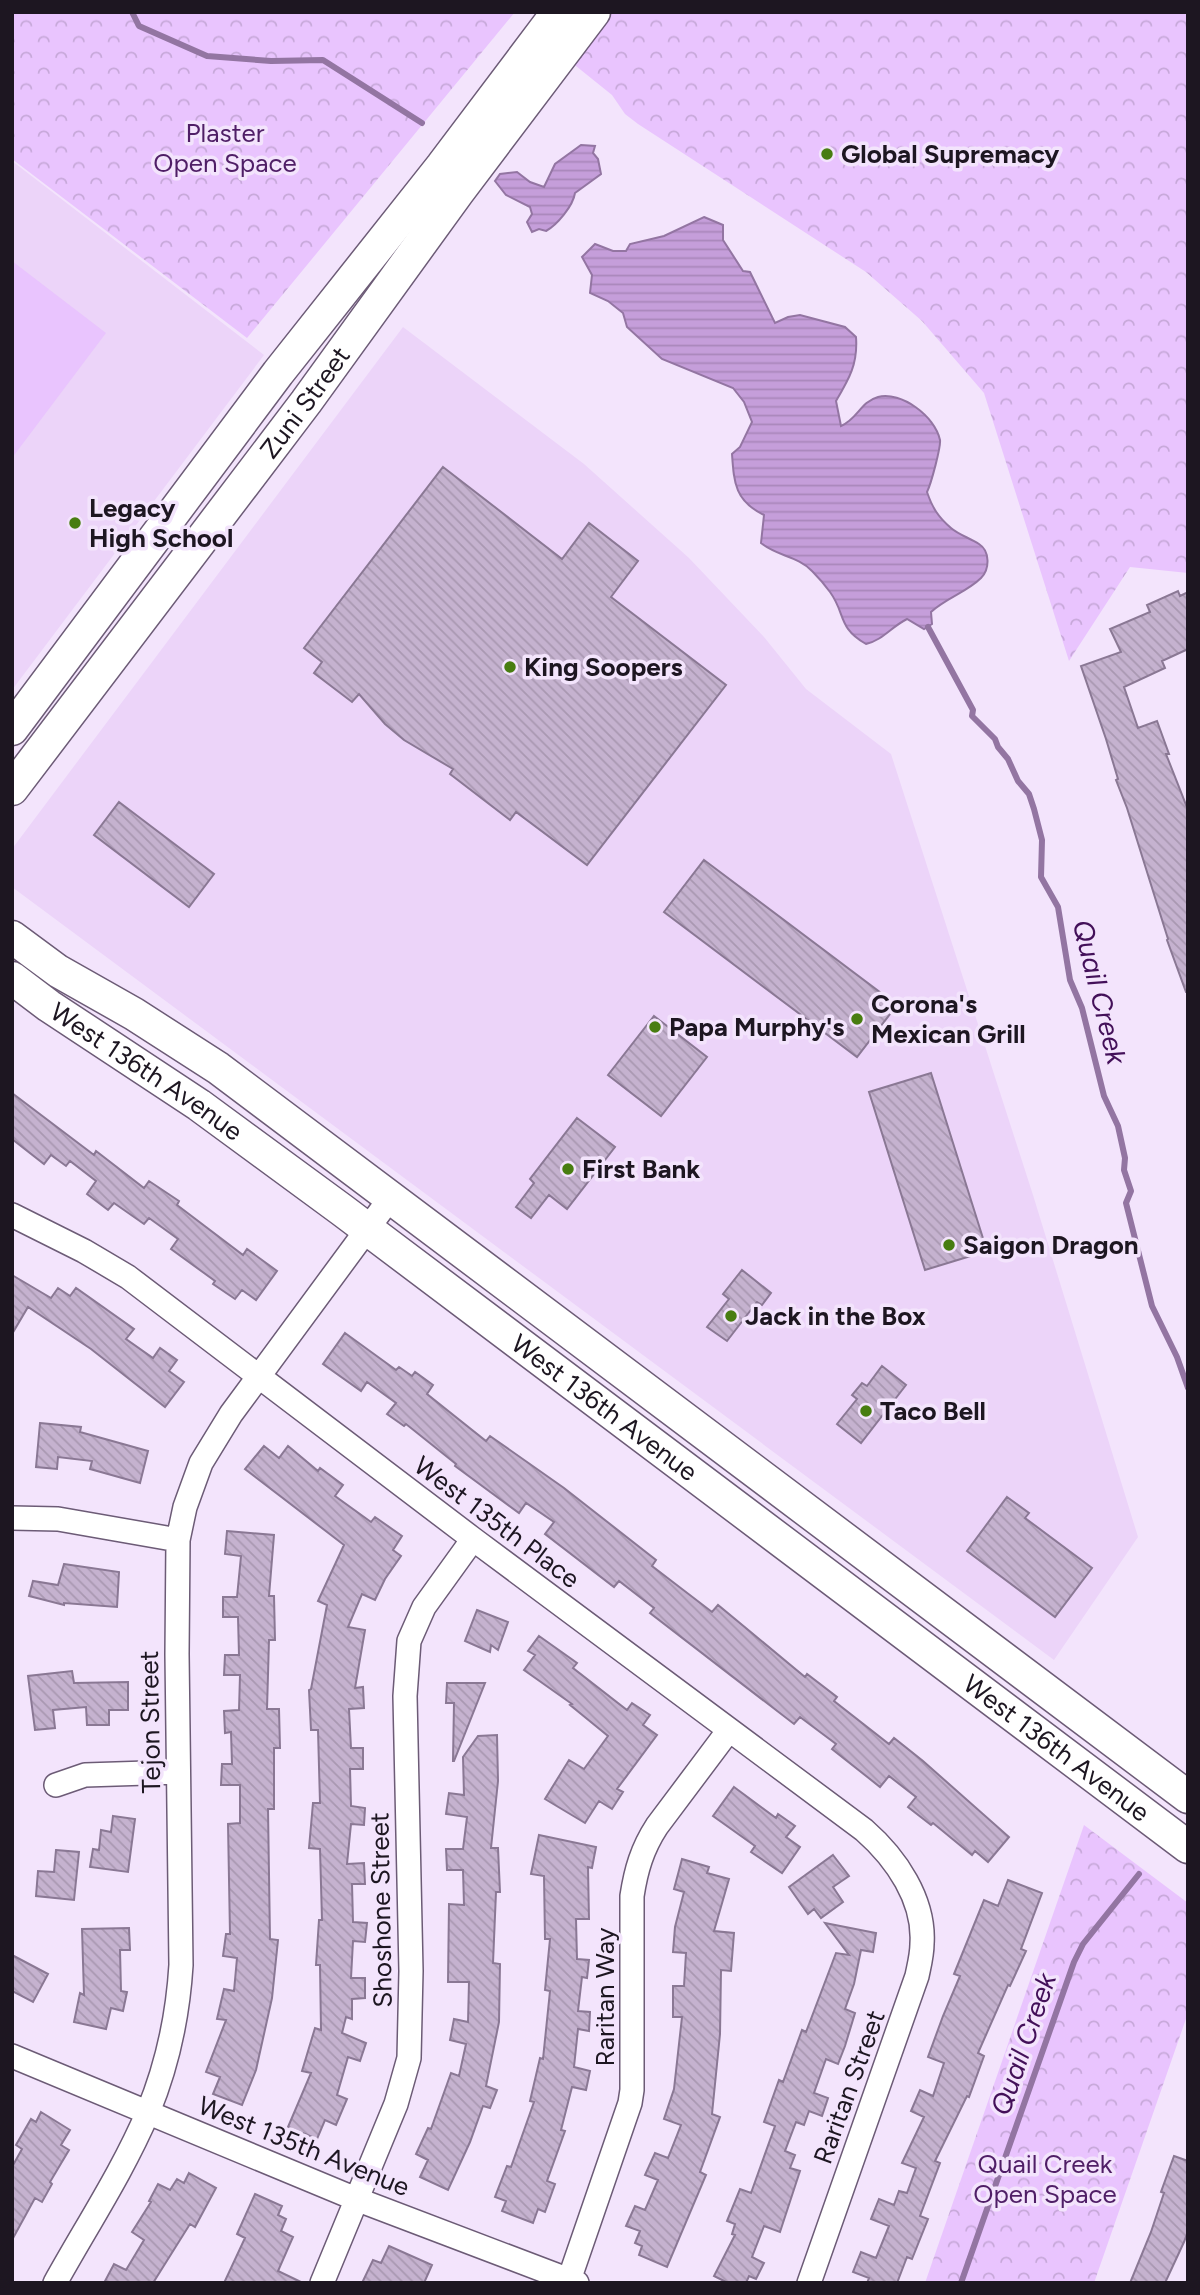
<svg xmlns="http://www.w3.org/2000/svg" width="1200" height="2295" font-family="Figtree,sans-serif">
<style>
.built{fill:#ecd4f9}
.grass{fill:#e9c4fe}
.park{fill:url(#park-crowns)}
.water{fill:url(#water-rules);stroke:#9375a2;stroke-width:2}
.lines{fill:none;stroke-linecap:round;stroke-linejoin:round}
.stream{stroke:#9375a2;stroke-width:6}
.building{fill:url(#building-back-hatch);stroke:#8a7894;stroke-width:2}
.minor-casing{stroke:#6c5b76;stroke-width:26}
.secondary-casing{stroke:#6c5b76;stroke-width:35}
.minor{stroke:#fff;stroke-width:23}
.secondary{stroke:#fff;stroke-width:32}
.poi-dot{fill:#487d11;stroke:#f3e4fc;stroke-width:2.5}
.labels{text-anchor:middle;dominant-baseline:central;stroke-width:7;stroke-linejoin:round;paint-order:stroke}
.park-label{font-size:26px;fill:#4f1e66;stroke:#f3e4fc}
.poi-label{font-size:26px;font-weight:bold;fill:#1d1621;stroke:#f3e4fc;text-anchor:start}
.street-label{font-size:26px;fill:#1d1621;stroke:#f3e4fc}
.water-label{font-size:28px;font-style:italic;fill:#431059;stroke:#f3e4fc}
</style>
<defs>
<pattern id="park-crowns" width="20" height="18" patternUnits="userSpaceOnUse" patternTransform="scale(1.75)"><rect width="20" height="18" fill="#e9c4fe"/><path d="M2 6a3 3 0 1 1 6 0M12 15a3 3 0 1 1 6 0" fill="none" stroke="#c7a8d9"/></pattern>
<pattern id="water-rules" width="6" height="5" patternUnits="userSpaceOnUse" patternTransform="scale(1.75)"><rect width="6" height="5" fill="#c59eda"/><path d="M0 2.5h6" fill="none" stroke="#a987bb"/></pattern>
<pattern id="building-back-hatch" width="6" height="6" patternUnits="userSpaceOnUse" patternTransform="scale(1.75)"><rect width="6" height="6" fill="#c5b2cf"/><path d="M-1 5l2 2M0 0l6 6M5-1l2 2" fill="none" stroke="#a998b1"/></pattern>
</defs>
<rect width="100%" height="100%" fill="#f3e4fc"/>
<path class="built" d="M12,161l252,194 -252,335z
M403,327l181,137 105,94 75,79 42,52 85,65 142,441 105,342 -84,123 -1042,-773v-38z"/>
<path class="grass" d="M12,261l94,72 -94,125z"/>
<path class="park" d="M12,12h503l-268,326 -235,-179z
M608,12h580v561l-58,-6 -61,94 -85,-268 -62,-72 -56,-49 -228,-148 -13,-10 -13,-19 -41,-33z
M1084,1825l104,78v110l-94,270h-169z"/>
<path class="water" d="M581,145l14,1 -2,7 5,6 3,15 -26,19c-2,13 -18,32 -29,38l-7,-2 -7,3 -5,-10 5,-8 -2,-7 -24,-12 -11,-14 5,-7 17,-2 13,10 14,5 11,-23z
M704,217l19,8v15l20,31 7,1 25,51 13,-6 12,-2 45,12 11,10c2,27 -7,42 -20,64l5,25c17,-7 19,-24 37,-29 23,-6 57,19 62,43 1,7 -9,44 -13,52 5,15 11,25 24,36 8,7 19,10 28,16 11,7 11,25 2,34 -14,14 -35,20 -50,34l1,12 -8,5 -17,-10c-16,8 -24,21 -41,25 -29,-17 -20,-30 -36,-52 -5,-7 -12,-15 -18,-21 -14,-15 -36,-15 -51,-28l3,-28c-29,-14 -30,-32 -32,-61l8,-7 12,-25 -8,-20 -11,-14 -71,-29 -35,-32 -4,-14 -15,-12 -18,-8 2,-18 -10,-18 13,-13 18,7h13l4,-7 34,-8z"/>
<g class="lines">
<path class="stream" d="M132,12l7,14 68,30 64,5 52,-1 99,63
M928,627l45,83 -1,6 23,23 3,8 10,12 10,22 11,13 5,15 8,31 -1,37 17,30 12,73 12,28 22,88 14,30 7,32 -1,12 7,21 -5,12 26,103 25,51 11,31
M961,2283l113,-321 9,-18 56,-70"/>
</g>
<path class="building" d="M443,467l119,92 27,-36 49,38 -27,36 115,88 -139,180 -71,-53 -6,8 -60,-46 3,-5 -49,-29 -19,-16 -26,-30 -7,8 -38,-29 8,-11 -18,-14z
M1178,591l2,5 8,-4v57l-26,12 3,7 -41,19 14,41 19,-7 12,33h-3l22,56v182h-2l-19,-52 1,-1 -41,-131 -11,-28 2,-1 -12,-40 -25,-73 40,-14 -11,-23 40,-17 -3,-7z
M119,802l95,72 -25,33 -95,-72z
M704,860l193,145 -40,52 -193,-145z
M654,1016l53,41 -46,59 -53,-41z
M931,1073l56,178 -62,19 -56,-178z
M12,1093l82,62 2,-4 48,37 5,-7 30,20 -2,4 66,50 4,-6 30,22 -21,29 -14,-10 -7,9 -22,-15 2,-3 -44,-32 7,-10 -29,-21 -5,6 -30,-21 -6,7 -21,-16 9,-13 -26,-20 -4,5 -15,-11 -7,9 -32,-25z
M577,1118l38,29 -48,62 -18,-14 -18,23 -15,-11 18,-24 -4,-4z
M742,1270l29,23 -9,12 -5,-3 -30,39 -20,-14 22,-28 -6,-5z
M12,1275l39,23 7,-10 12,8 6,-8 58,41 -8,10 27,19 7,-10 17,12 -8,11 15,11 -19,25 -74,-58 -63,-42 -16,27z
M345,1333l51,37 3,-3 13,9 3,-4 18,13 -6,9 59,47 4,-5 74,52 92,72 -4,6 60,46 6,-7 87,72 2,-3 30,23 -3,4 55,43 5,-6 29,23 86,76 -21,25 -13,-11 -3,4 -39,-32 -2,2 -23,-18 8,-10 -27,-21 -9,11 -48,-38 4,-5 -36,-27 -6,7 -144,-111 4,-5 -35,-27 -5,6 -69,-53 9,-12 -28,-19 -7,10 -64,-47 1,-2 -50,-40 -2,2 -17,-12 9,-11 -29,-21 -6,9 -38,-27z
M882,1366l24,19 -45,58 -24,-19 20,-25 -5,-4 10,-12 5,3z
M40,1423l41,4 -1,5 68,19 -8,32 -50,-14 2,-8 -34,-4 -1,12 -21,-2z
M264,1446l15,12 9,-12 30,25 2,-3 23,17 -8,11 36,26 4,-5 27,19 -9,14 8,6 -16,23 -10,21 -13,-6 -14,33 17,3 -10,58 8,-1 1,21 -15,1 2,39h12v21h-13l1,37 14,2 -1,17 -13,-1 -4,40 17,-1 1,21h-13l1,38 14,1 -2,19 -12,-1 -2,37h14v20l-13,1v20l-6,-2 -4,16 24,10 -6,18 -12,-4 -11,38 10,4 -11,26 -11,-5 -8,19 -29,-12 23,-54 -9,-2 13,-43 6,2 -1,-65h-4l3,-45h3l-2,-71 -11,-1 4,-45h7l-2,-73h-7l-2,-40 2,-1 16,-84 -9,-4 26,-56 -99,-76z
M1007,1497l22,16 -4,5 67,50 -37,49 -88,-66z
M227,1531l47,4 -5,61h5l1,44h-6l-2,69h12l1,39h-6v61h-6l2,130 8,1 -6,58 -16,72 -14,35 -29,-11 7,-17 -14,-5 20,-52 -9,-1 7,-30 10,2 3,-33 -14,-2 3,-22h4l-2,-110 12,-1v-38h-19l1,-21h10l-1,-32 -6,1 -1,-22 15,-1 1,-35h-16l1,-20h14l-1,-38h-15v-20h14l4,-41 -16,-2z
M64,1564l55,8 -2,35 -53,-4v2l-35,-9 4,-15 25,4z
M477,1610l31,12 -10,28 -7,-5 -1,7 -25,-11z
M539,1636l38,27 -4,5 54,42 5,-7 18,12 -7,10 14,10 -40,54 6,3 -11,17 -13,-8 -14,22 -40,-24 24,-39 15,9 24,-33 -38,-31 2,-1 -48,-34 11,-15 -7,-4z
M72,1671l2,12 54,-1v28h-19v15h-22l-1,-18 -33,3 2,18 -20,2 -7,-54z
M447,1683h38l-31,78h-1l1,-58h-8z
M497,1735l1,46 -7,67h7l2,44h-4l-3,71 7,1 -1,58 -13,64 11,4 -7,18 -7,-2 -13,36 -22,48 -28,-13 8,-17 -12,-6 12,-26 3,1 20,-56 8,3 7,-32 -16,-4 4,-21 14,3 1,-40h-21l1,-78 15,1 -1,-35h-16l-1,-21h17l4,-32 -21,-3 3,-21 15,2 -1,-38 15,-21z
M734,1787l42,31 2,-4 17,12 -9,11 14,10 -18,26 -31,-21 4,-6 -42,-30z
M113,1816l22,3 -7,53 -38,-5 3,-18 6,1 2,-20 10,2z
M539,1835l57,12 -4,21 -4,-1 1,52h-13l1,40 12,1 -2,18 -5,-1 -4,34 12,1 -1,19 -11,-2 -4,38 16,4 -4,19 -14,-3 -11,43 4,1 -18,50 8,3 -10,28 -7,-3 -5,14 -31,-12 4,-10 -11,-4 12,-31 4,1 23,-65 -4,-1 10,-43 3,1 7,-68 -5,-1 5,-51h-5l-1,-63 -13,-2z
M56,1850l23,2 -5,48 -38,-4 2,-25 16,1z
M833,1855l16,21 -16,11 10,15 -22,16 -7,-9 -6,5 -19,-27z
M682,1859l27,8 -2,6 22,6 -15,52 20,2 -3,38 -10,-1 -1,64 -8,80 8,3 -20,55 6,3 -39,92 -28,-12 3,-9 -7,-3 5,-12 -14,-5 9,-20 10,4 13,-30 -13,-5 10,-22 13,5 13,-33 -17,-6 10,-30 8,-72h-9v-31h11l2,-33 -13,-1 2,-25 9,-35 -10,-3z
M1008,1880l34,13 -21,56 5,2 -16,35 -2,-1 -30,68 6,3 -15,41 -2,-1 -32,65 5,2 -20,53 8,3 -16,40 -5,-2 -10,26h-30l2,-5 -16,-6 8,-20 15,6 13,-32 -18,-7 8,-20 15,6 5,-14 8,2 9,-25 -14,-5 22,-46 -13,-6 9,-21 13,6 11,-33 -16,-6 15,-41 17,-40 -6,-2 30,-74 14,6z
M825,1923l51,10 -3,19 -12,-2 -7,34 -9,25 10,4 -10,33 -7,18 -12,-5 -12,34 14,5 -6,18 -13,-5 -5,14 -8,-3 -11,29 10,4 -5,13 10,3 -20,61 -16,-6 -12,31 12,6 -8,16 -7,-3 -3,7h-18l-14,-7 21,-41 -3,-1 3,-10 -8,-3 13,-32 11,4 24,-67 -11,-4 15,-42 4,2 19,-52 4,2 30,-79 13,2z
M129,1928l1,22h-10l1,41 6,1 -4,19 -12,-3 -5,21 -32,-7 6,-29 4,2 -2,-66z
M12,1955l36,19 -15,28 -21,-11z
M41,2112l29,18 -9,15 8,5 -19,32 2,2 -10,18 -7,-4 -23,42v-73l10,-18 -6,-4 15,-26 5,3z
M1174,2156l14,5v70l-4,11 -19,41h-35l21,-51 13,-39 -3,-1z
M189,2173l27,15 -21,39 -5,-3 -37,59h-49l10,-19 12,6 18,-30 -12,-8 19,-30 -2,-1 9,-17 12,6 7,-11 7,4z
M255,2194l27,12 -4,9 8,4 -5,12 12,6 -15,34 25,12h-79l21,-45 -8,-4z
M389,2246l43,19 -8,18h-62l11,-23 8,3z"/>
<g class="lines">
<defs>
<path id="minor" d="M12,1215l72,36 44,26 345,262 391,291c32,28 61,70 58,114 0,11 -3,22 -5,32l-108,307
M12,1518l46,1 120,21
M56,1785l29,-10 93,-3
M12,2056l344,143 221,84
M55,2283c31,-56 68,-112 93,-171 19,-46 30,-98 33,-147l-4,-311 1,-114 7,-33 16,-44 30,-49 160,-217
M322,2283l74,-179 13,-46 2,-87 -6,-275 4,-55 15,-34 49,-68
M568,2283l62,-180 2,-13v-194c4,-26 10,-47 25,-70l72,-96"/>
<g id="secondary">
<path d="M12,729l266,-356 164,-207 116,-154"/>
<path id="s1" d="M12,789l294,-387 152,-210 136,-180"/>
<path d="M12,937l46,34 76,43 84,54 970,729"/>
<path id="s2" d="M12,978l37,28 150,99 143,105 846,637"/>
</g>
</defs>
<use href="#minor" class="minor-casing"/>
<use href="#secondary" class="secondary-casing"/>
<use href="#minor" class="minor"/>
<use href="#secondary" class="secondary"/>
</g>
<g class="poi-dot">
<circle cx="827" cy="154" r="7"/>
<circle cx="75" cy="523" r="7"/>
<circle cx="510" cy="667" r="7"/>
<circle cx="857" cy="1019" r="7"/>
<circle cx="655" cy="1027" r="7"/>
<circle cx="568" cy="1169" r="7"/>
<circle cx="949" cy="1245" r="7"/>
<circle cx="731" cy="1316" r="7"/>
<circle cx="866" cy="1411" r="7"/>
</g>
<g class="labels">
<g class="park-label">
<text x="225" y="133">Plaster<tspan x="225" dy="30">Open Space</tspan></text>
<text x="1045" y="2164">Quail Creek<tspan x="1045" dy="30">Open Space</tspan></text>
</g>
<g class="poi-label">
<text x="841" y="154">Global Supremacy</text>
<text x="89" y="508">Legacy<tspan x="89" dy="30">High School</tspan></text>
<text x="524" y="667">King Soopers</text>
<text x="871" y="1004">Corona's<tspan x="871" dy="30">Mexican Grill</tspan></text>
<text x="669" y="1027">Papa Murphy's</text>
<text x="582" y="1169">First Bank</text>
<text x="963" y="1245">Saigon Dragon</text>
<text x="745" y="1316">Jack in the Box</text>
<text x="880" y="1411">Taco Bell</text>
</g>
<g class="street-label">
<text stroke="none"><textPath href="#s1" startOffset="485">Zuni Street</textPath></text>
<text stroke="none"><textPath href="#s2" startOffset="164">West 136th Avenue</textPath></text>
<text stroke="none"><textPath href="#s2" startOffset="732">West 136th Avenue</textPath></text>
<text transform="translate(497 1522) rotate(37)">West 135th Place</text>
<text transform="translate(150 1722) rotate(-91)">Tejon Street</text>
<text stroke="none"><textPath href="#s2" startOffset="1298">West 136th Avenue</textPath></text>
<text transform="translate(381 1910) rotate(-91)">Shoshone Street</text>
<text transform="translate(605 1997) rotate(-90)">Raritan Way</text>
<text transform="translate(849 2087) rotate(-70)">Raritan Street</text>
<text transform="translate(304 2146) rotate(22)">West 135th Avenue</text>
</g>
<g class="water-label">
<text transform="translate(1100 992) rotate(76)">Quail Creek</text>
<text transform="translate(1023 2044) rotate(-71)">Quail Creek</text>
</g>
</g>
<rect width="1200" height="2295" fill="none" stroke="#1d1621" stroke-width="28"/>
</svg>
